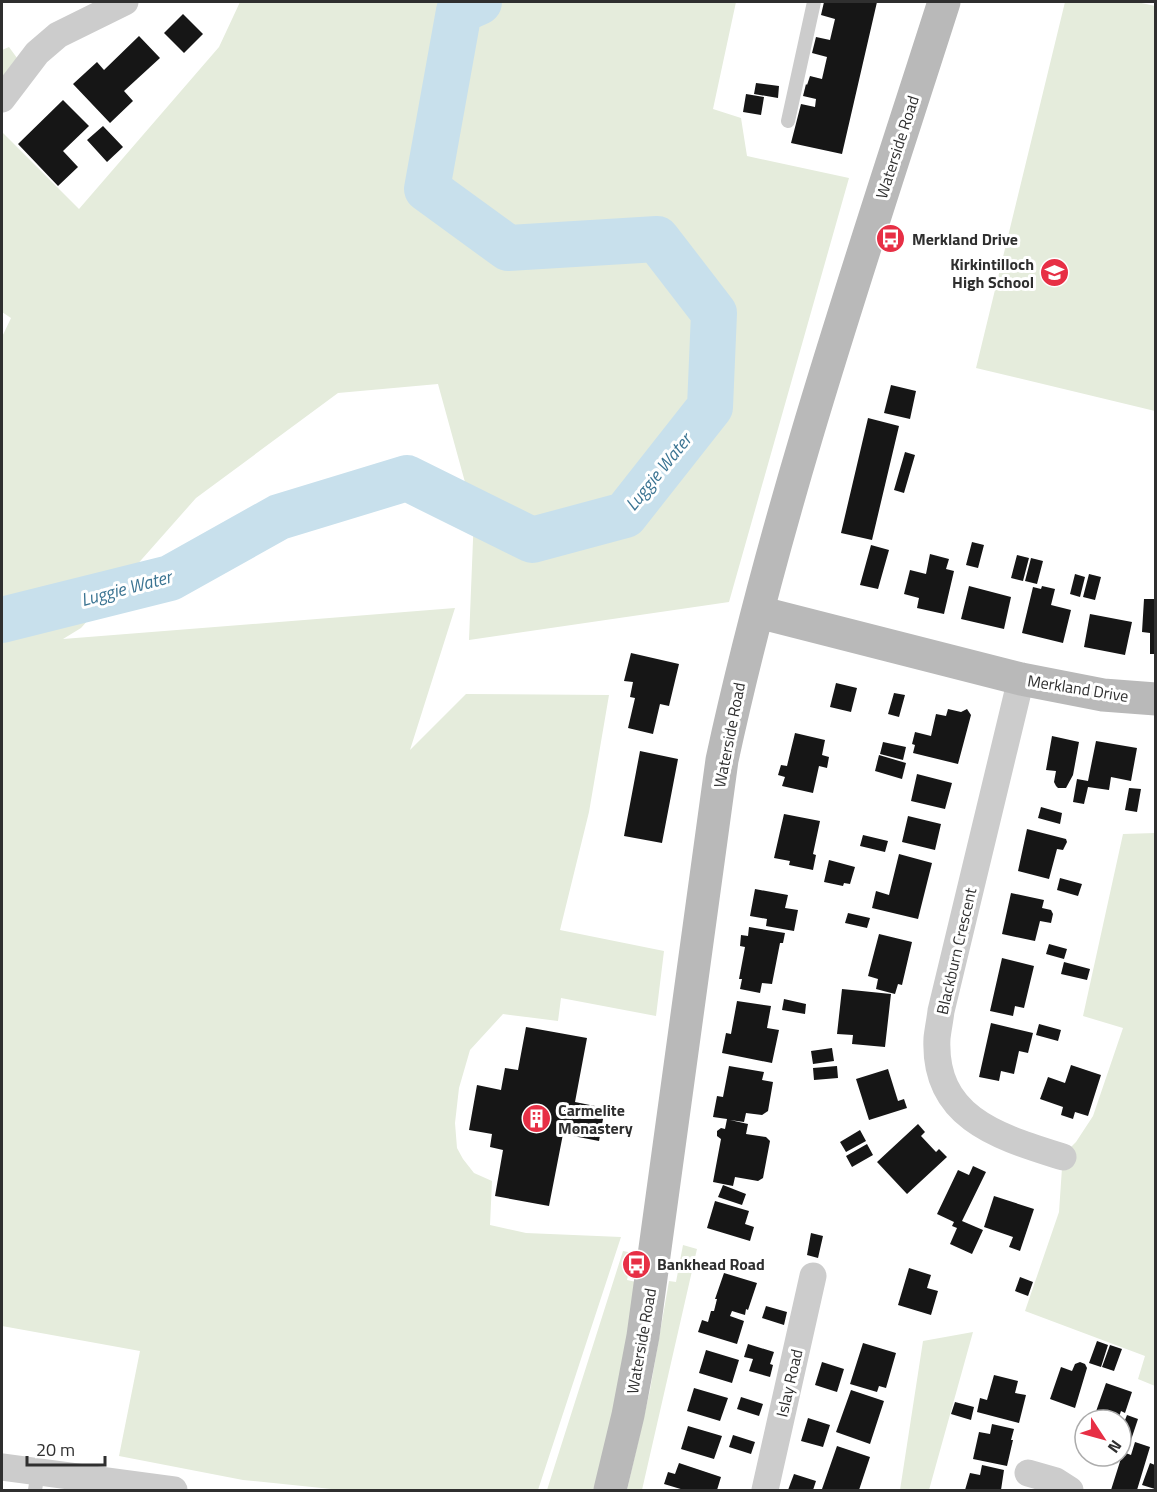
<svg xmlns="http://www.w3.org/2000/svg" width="1157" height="1492" font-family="'Titillium Web',sans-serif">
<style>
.green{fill:#e5ecdc}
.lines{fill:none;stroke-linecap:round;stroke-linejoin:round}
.river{stroke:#c8e0ec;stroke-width:46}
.building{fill:#161616}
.lane{stroke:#ccc;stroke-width:14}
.street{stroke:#ccc;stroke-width:27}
.secondary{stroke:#b9b9b9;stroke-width:33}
.labels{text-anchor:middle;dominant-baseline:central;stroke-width:6;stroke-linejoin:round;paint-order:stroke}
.street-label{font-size:16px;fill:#2f2f2f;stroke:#fff}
.poi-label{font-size:16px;font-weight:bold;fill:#2f2f2f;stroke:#fff;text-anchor:start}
.water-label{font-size:18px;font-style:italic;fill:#3b7492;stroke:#fff}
</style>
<rect width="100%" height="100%" fill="#fff"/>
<path class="green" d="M240,2h496l-23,107 28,9 6,38 102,22 -120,424 -260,38 5,-125 -36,-131 -100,9 -142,105 -115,130 -18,11 392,-31 -45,142 56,-56 143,1 -20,117 -29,118 104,21 -8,65 -95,-18 -3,23 -55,-7 -33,36 -11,38 -4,35 2,25 6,11 11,14 18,8 -2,44 36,8 95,4 -83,253h-197l-98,-10 -124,-24 21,-105 -138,-25v-989l9,-19 -9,-6v-180l77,77 140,-162z
M1065,2h72l18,4v405l-179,-43z
M9,47l8,11 -15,21v-29z
M1155,833v553l-17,-7 7,-23 -120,-45 34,-99 3,-44 6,-18 8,-8 17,-26 30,-88 -40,-12 40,-182z
M683,1245l14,4 -55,241h-15l23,-100 19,-109 7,1z
M623,1251l10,2 -6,27 9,2 -11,75 -30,133h-48z
M973,1332l-44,158h-29l23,-149z"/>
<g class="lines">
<path class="river" d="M2,620l168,-42 109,-61 128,-39 125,62 93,-25 85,-108 4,-94 -57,-74 -149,9 -81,-59 32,-178 20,-9"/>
</g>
<path class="building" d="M824,2h53l-35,152 -51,-11 10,-39 14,3 1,-8 -13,-3 3,-12 1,1 3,-9 12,3 5,-22 -15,-4 4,-16 14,3 5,-21 -14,-4z
M183,14l20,20 -19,19 -20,-20z
M139,36l21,22 -36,33 9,10 -23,22 -37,-39 24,-22 7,8z
M756,83l23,3 -1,12 -24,-4z
M746,94l18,3 -3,18 -18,-3z
M63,100l26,26 -26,25 15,16 -20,19 -40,-42z
M103,126l20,21 -16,15 -20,-22z
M891,385l25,6 -6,28 -26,-6z
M868,418l31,8 -27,114 -31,-7z
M905,452l10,3 -11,38 -10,-3z
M972,542l12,3 -6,23 -12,-3z
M871,545l18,5 -11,39 -18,-4z
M930,554l19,5 -3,10 8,2 -10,43 -27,-6 2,-10 -15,-4 6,-24 16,4z
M1017,555l12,3 -6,23 -12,-3z
M1031,558l12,3 -6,23 -12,-3z
M1075,574l10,3 -5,20 -10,-3z
M1089,574l12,3 -6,23 -12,-3z
M969,586l42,11 -7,32 -43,-10z
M1042,586l13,3 -4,16 20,5 -8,33 -41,-10 11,-46 8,2z
M1144,599h11v55h-5v-21l-8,-1z
M1090,614l42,8 -7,33 -41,-8z
M631,653l48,11 -10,42 -9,-2 -7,30 -25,-6 7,-30 -5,-1 3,-15 -9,-1z
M836,683l21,5 -6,24 -21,-5z
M894,693l11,2 -6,22 -11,-3z
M948,709l13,3 6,-3 4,6 -13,49 -45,-11 2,-8 -3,-1 3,-12 16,4 5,-22 10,2z
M795,733l30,7 -3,15 7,2 -2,11 -8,-2 -6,27 -31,-7 3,-9 -7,-2 3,-10 6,1z
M1052,736l27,6 -6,33 -7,13h-8l-2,-2 -2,-4 2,-11 -10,-1z
M1096,741l41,7 -6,33 -20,-4 -2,13 -21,-3 -4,17 -11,-2 4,-23 11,2z
M883,742l23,5 -3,13 -23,-6z
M640,751l38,8 -16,84 -38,-7z
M879,755l27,8 -4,16 -27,-8z
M917,774l35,9 -7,26 -34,-8z
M1129,788l12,1 -4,23 -12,-2z
M1041,807l21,6 -2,11 -22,-6z
M784,814l36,7 -7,33 3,1 -3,15 -24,-5 1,-4 -16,-3z
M908,816l33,8 -6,26 -33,-8z
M1027,829l39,10 1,3 -4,8 -6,-1 -8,30 -31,-8z
M863,835l25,6 -3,11 -25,-6z
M899,854l33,9 -14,56 -46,-11 4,-17 13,4z
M829,860l26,7 -5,17 -6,-1 -1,3 -19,-4z
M1060,878l22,6 -4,12 -21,-6z
M755,889l33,6 -3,13 13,2 -4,21 -28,-5 1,-7 -17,-3z
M1011,893l33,7 -2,8 9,2 2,4 -2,9 -11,-2 -5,20 -33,-7z
M848,913l22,5 -3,10 -22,-5z
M749,927l36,6 -2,10h-3l-8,41 -10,-1 -2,10 -20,-4 2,-10h-3l6,-32 -5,-1 1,-11 7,1z
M879,934l33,8 -10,43 -4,-1 -3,10 -19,-5 2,-10 -10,-3z
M1049,944l18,5 -3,10 -18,-5z
M1002,958l32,8 -10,42 -9,-2 -2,10 -23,-5z
M1064,962l26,7 -3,11 -26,-6z
M842,989l49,5 -6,53 -33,-3 1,-9 -16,-1z
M784,999l22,5 -1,10 -23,-4z
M737,1001l34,5 -4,22 12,2 -7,33 -50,-10 4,-20 5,1z
M991,1023l42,10 -5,20 -9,-2 -5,23 -13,-3 -2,10 -20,-4z
M1039,1024l22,6 -3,11 -22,-6z
M526,1027l61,11 -12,64 30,6 -6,33 -36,-7 -14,72 -54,-10 8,-46 -13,-3 2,-13 -23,-4 8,-45 24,5 4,-22 13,2z
M832,1048l2,13 -21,3 -2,-13z
M1071,1065l30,10 -13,41 -13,-4 -2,7 -12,-4 2,-8 -23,-8 8,-22 17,6z
M729,1066l35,6 -2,8 11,2 -5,29 -6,4 -16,-2 -2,9 -14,-2 18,4 -2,10 20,3 4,4 -7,37 -5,3 -23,-4 -2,9 -20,-4 8,-43 -4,-3v-5l4,-3 4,1 2,-10 -14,-2 4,-21 6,1z
M837,1066l1,12 -24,2 -1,-12z
M888,1069l10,32 6,-2 3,9 -38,12 -13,-41z
M918,1124l7,8 -4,4 15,16 3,-3 8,8 -40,37 -30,-32z
M860,1130l6,11 -20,11 -6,-10z
M867,1144l6,11 -21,12 -6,-11z
M973,1166l13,6 -24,49 21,9 -11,24 -22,-10 7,-16 -5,-2 2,-4 -17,-8 21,-44 11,5z
M723,1185l23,9 -4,11 -24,-8z
M994,1196l40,13 -14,42 -11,-4 4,-10 -29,-10z
M715,1201l34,10 -4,13 9,3 -4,14 -43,-13z
M811,1233l12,3 -5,22 -11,-3z
M909,1268l22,7 -4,13 11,3 -7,24 -33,-10z
M724,1273l33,10 -9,27 -2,-1 -1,6 -13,-4 -2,5 14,5 -7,23 -39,-12 4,-12 6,2 3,-11h3l3,-12h-2z
M1020,1277l13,5 -5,14 -13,-5z
M766,1306l21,6 -3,13 -22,-7z
M1097,1341l11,4 -7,22 -12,-4z
M863,1343l33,10 -10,35 -7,-2 -2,6 -27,-8z
M748,1344l26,8 -4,12 3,1 -3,12 -21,-6 4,-12 -9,-2z
M1110,1345l12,4 -8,22 -12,-4z
M706,1350l33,10 -7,23 -33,-10z
M822,1362l22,7 -7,23 -22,-7z
M1080,1362l5,2 2,4 -12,40 -25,-9 11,-32 11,4 3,-7z
M994,1375l24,6 -3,12 11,2 -7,28 -42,-11 3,-14 7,2z
M1106,1383l26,9 -7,21 -4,-2 -3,9h-25z
M694,1388l34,10 -8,23 -33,-10z
M851,1390l33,11 -14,43 -34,-12z
M741,1397l22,7 -4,12 -22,-7z
M955,1402l19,5 -3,13 -20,-6z
M1127,1415l11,4 -7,21 -10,-3v-7z
M808,1418l22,7 -7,22 -22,-6z
M992,1424l22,5 -3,11h2l-6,26 -34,-7 6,-27 11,2z
M688,1426l34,10 -8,23 -33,-10z
M733,1435l22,7 -4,12 -22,-7z
M1135,1442l15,5 -13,43 -13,-1v1h-13l12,-38 8,3z
M837,1446l33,11 -11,33h-31l-6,-1z
M679,1463l42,14 -4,13h-33l-20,-6 4,-12 7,2z
M1150,1463l5,2v24l-13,-4z
M982,1465l22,5 -3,20h-36l5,-17 10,2z
M794,1474l22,7 -3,9h-25z"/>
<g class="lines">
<path class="lane" d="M788,121l26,-119
M35,1490l3,-18"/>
<path class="street" d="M2,99l35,-46 21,-18 67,-33
M1021,679l-80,332c-1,9 -3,18 -4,27 -4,81 63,99 126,119
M2,1467l172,23
M1028,1473l28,8 14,9
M765,1490l48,-214"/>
<path class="secondary" d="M758,612l263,67 82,16 53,4
M610,1490l18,-75 15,-79 79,-576c56,-258 142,-508 222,-758"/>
</g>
<defs>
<symbol id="bus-disc" viewBox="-11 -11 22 22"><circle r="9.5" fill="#e72f45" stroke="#fff"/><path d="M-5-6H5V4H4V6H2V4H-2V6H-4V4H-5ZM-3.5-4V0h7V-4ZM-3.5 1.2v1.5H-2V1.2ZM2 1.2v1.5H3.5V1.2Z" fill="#fff"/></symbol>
<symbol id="school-disc" viewBox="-11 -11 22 22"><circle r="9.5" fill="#e72f45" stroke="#fff"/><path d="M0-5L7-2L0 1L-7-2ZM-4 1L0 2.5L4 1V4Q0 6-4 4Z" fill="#fff"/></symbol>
<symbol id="building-disc" viewBox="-11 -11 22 22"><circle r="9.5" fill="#e72f45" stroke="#fff"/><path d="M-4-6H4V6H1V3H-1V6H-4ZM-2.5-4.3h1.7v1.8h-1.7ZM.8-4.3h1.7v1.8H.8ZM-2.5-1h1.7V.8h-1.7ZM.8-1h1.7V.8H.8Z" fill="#fff"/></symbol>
</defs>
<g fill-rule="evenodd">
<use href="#bus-disc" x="874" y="222" width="33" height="33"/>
<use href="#school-disc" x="1038" y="256" width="33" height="33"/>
<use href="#building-disc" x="520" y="1102" width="33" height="33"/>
<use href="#bus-disc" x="620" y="1248" width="33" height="33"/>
</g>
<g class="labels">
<g class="street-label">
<text transform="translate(897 147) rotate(-72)">Waterside Road</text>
<text transform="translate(1078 688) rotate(9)">Merkland Drive</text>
<text transform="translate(729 735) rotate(-79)">Waterside Road</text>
<text transform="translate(956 951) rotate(-77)">Blackburn Crescent</text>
<text transform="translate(641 1341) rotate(-80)">Waterside Road</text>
<text transform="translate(789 1383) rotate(-77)">Islay Road</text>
</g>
<g class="poi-label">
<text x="912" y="239">Merkland Drive</text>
<text x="1034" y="264" text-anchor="end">Kirkintilloch<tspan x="1034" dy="18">High School</tspan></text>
<text x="558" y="1110">Carmelite<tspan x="558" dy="18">Monastery</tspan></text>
<text x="657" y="1264">Bankhead Road</text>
</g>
<g class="water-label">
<text transform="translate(658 472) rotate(-51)">Luggie Water</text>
<text transform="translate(126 588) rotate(-15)">Luggie Water</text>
</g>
</g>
<rect width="1157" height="1492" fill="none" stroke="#2f2f2f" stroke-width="6"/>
<g transform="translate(1103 1438) rotate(126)"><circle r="28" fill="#ffffff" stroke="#acacac" stroke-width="1.5"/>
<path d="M0-4.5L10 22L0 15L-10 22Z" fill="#e72f45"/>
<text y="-9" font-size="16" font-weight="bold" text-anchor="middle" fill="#2f2f2f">N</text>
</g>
<path d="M27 1456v9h78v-9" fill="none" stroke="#2f2f2f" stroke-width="3"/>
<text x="36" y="1456" font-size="18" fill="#2f2f2f" stroke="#ffffff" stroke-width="4.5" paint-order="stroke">20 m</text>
</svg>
